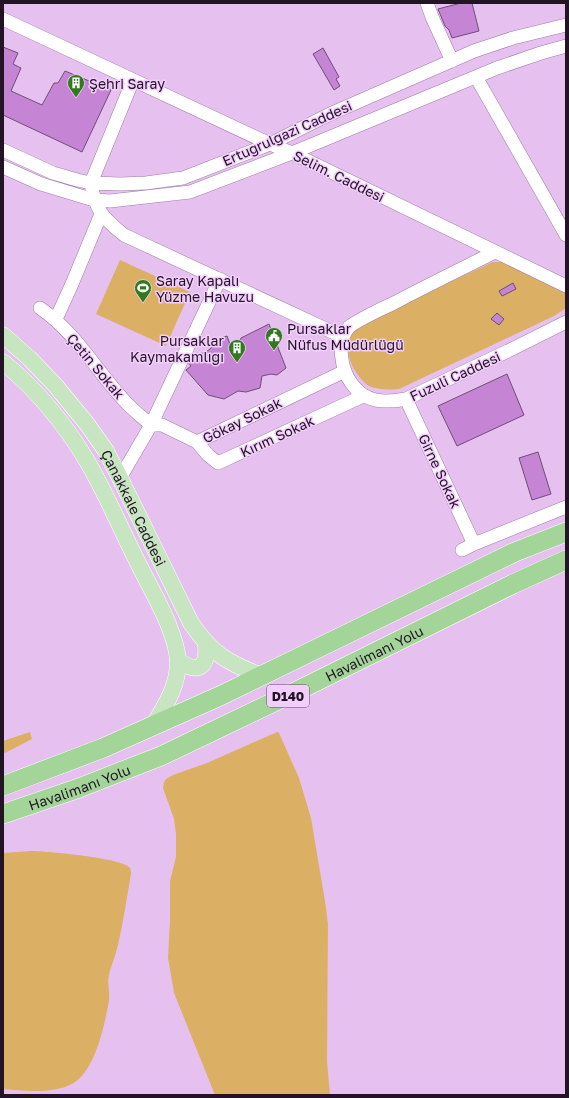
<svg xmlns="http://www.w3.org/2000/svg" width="569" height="1098" font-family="'Golos Text',sans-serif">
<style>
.green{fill:#dcb064}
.building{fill:#c584d4;stroke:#6f4e76}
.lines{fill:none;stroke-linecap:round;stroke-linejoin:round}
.minor-casing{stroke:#9f7da7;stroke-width:14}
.major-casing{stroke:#fff;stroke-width:17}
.highway-casing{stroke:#fff;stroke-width:20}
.minor{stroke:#fff;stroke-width:13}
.major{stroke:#c8e5c1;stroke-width:16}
.highway{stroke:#a3d498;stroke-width:19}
.labels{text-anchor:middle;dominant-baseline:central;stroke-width:3;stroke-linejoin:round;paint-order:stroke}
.shield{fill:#f3cefc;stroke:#614c66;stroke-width:1}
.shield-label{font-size:13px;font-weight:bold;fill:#221425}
.poi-label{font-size:14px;fill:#221425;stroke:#f3cefc;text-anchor:start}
.street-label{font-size:14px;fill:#221425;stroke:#f3cefc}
</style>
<rect width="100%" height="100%" fill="#e6c1ef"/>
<path class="green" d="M120,260l70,32 -24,54 -70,-32z
M493,262h11l62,29v17l-12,8 -155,73c-10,1 -21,1 -30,-3 -5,-3 -10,-9 -13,-14 -9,-12 -11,-30 -1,-43 3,-3 7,-6 10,-8z
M30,732l2,7 -29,15v-13z
M277,732l2,1 20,45 12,40 14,83 3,23 -1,137 3,34h-115l-41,-102 -6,-35 2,-38v-39l6,-24v-23l-2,-15 -11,-31 1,-6 2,-3 7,-4 34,-12z
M31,851c14,0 93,7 99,17 1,1 1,4 1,6 -4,22 -7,44 -12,66 -2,12 -7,23 -10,35 -2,8 1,17 0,25 -4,24 -14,72 -37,84 -18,10 -49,7 -69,5v-236z"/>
<path class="building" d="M461,3h11l7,28 -27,7 -3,-8 -4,-4 -7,-17z
M3,47l15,6 -5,11 8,4 -10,23 31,14 12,-22h4l7,-12 46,19 -29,62 -79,-37z
M323,48l16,29 -3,2 4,7 -6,4 -21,-36z
M513,283l3,6 -14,7 -3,-5z
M497,313l7,6 -5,6 -8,-6z
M269,324l17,44 -9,7 -6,-1 -9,2 -2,12 -14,4 -8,-1 -14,8 -16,-4 -22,-25 5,-4 -5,-6 7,-6 12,-1 6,-5 1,-7 15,-5 4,11 8,-5 2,-4z
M507,374l17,41 -67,31 -19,-40z
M538,452l13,42 -19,6 -13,-42z"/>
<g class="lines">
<defs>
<path id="minor" d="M427,3l5,14 20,44
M3,19l267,125 22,9 274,133
M476,77l90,158
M133,80l-42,103c4,27 12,35 33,52l219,102
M3,150l50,23 24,7 14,3 30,1 25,-1 37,-5 87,-34 60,-30 144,-63 39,-13 53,-13
M3,167l38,17 53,16 16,1 80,-9 102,-39 205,-85 44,-15 25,-7
M495,252c-34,17 -69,34 -103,52 -9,4 -36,17 -43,23 -13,14 -8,43 3,57 13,19 33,19 54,15l102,-48 58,-29
M40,308c36,25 53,58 82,90 8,10 19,18 29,27l69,-146
M56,319l16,-35 29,-70
M406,399l68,145
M197,442l11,13 10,8 145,-67
M120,478l31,-53h11l35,17 148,-71
M462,550l12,-6 92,-37"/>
<g id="major">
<path id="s1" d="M3,335l26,23 26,27 32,39 19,27 14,27 71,145c21,31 37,40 71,53"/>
<path d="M3,362c33,27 62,62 84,99 20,34 35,71 53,106 13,26 37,66 38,95 0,24 -13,44 -25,64"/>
<path d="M178,660c8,6 22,14 27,0 2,-5 1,-12 1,-17"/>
</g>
<g id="highway">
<path d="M3,786l100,-38 119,-53 293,-143 51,-20"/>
<path id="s2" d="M3,814l76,-26 82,-32 142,-68 210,-104 53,-24"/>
</g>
</defs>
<use href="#minor" class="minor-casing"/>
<use href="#major" class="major-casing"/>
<use href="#highway" class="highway-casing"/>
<use href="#minor" class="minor"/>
<use href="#major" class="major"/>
<use href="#highway" class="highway"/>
</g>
<defs>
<symbol id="building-pin" viewBox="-11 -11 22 30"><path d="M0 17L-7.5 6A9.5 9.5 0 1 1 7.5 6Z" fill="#31791d" stroke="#f3cefc"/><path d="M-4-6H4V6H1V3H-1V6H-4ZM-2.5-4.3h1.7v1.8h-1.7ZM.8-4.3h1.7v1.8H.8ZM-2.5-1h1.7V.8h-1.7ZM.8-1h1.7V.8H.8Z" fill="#fff"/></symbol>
<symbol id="stadium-pin" viewBox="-11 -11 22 30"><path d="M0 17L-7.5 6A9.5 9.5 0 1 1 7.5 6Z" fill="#31791d" stroke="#f3cefc"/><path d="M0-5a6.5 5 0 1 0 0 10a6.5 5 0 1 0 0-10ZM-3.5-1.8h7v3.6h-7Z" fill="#fff"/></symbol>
<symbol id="civic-pin" viewBox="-11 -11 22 30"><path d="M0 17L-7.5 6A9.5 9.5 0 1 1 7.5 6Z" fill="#31791d" stroke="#f3cefc"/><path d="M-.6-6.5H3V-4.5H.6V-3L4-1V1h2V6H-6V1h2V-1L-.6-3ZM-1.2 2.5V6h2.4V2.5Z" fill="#fff"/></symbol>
</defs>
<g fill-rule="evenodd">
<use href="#building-pin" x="66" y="73" width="20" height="27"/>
<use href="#stadium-pin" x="133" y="278" width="20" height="27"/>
<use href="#civic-pin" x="264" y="326" width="20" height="27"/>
<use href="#building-pin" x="227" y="338" width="20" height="27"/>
</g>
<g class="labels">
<rect class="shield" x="267" y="685" width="42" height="22" rx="3"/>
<g class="shield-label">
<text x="288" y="696">D140</text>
</g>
<g class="poi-label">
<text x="89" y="83">Şehri Saray</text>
<text x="156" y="280">Saray Kapalı<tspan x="156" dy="16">Yüzme Havuzu</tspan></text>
<text x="287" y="328">Pursaklar<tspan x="287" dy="16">Nüfus Müdürlüğü</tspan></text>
<text x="224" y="340" text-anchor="end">Pursaklar<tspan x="224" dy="16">Kaymakamlığı</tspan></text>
</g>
<g class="street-label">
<text transform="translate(287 133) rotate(-24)">Ertuğrulgazi Caddesi</text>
<text transform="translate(339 176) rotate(26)">Selim. Caddesi</text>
<text transform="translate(96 366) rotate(50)">Çetin Sokak</text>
<text transform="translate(455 376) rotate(-25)">Fuzuli Caddesi</text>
<text transform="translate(242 420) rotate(-26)">Gökay Sokak</text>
<text transform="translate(277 436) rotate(-25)">Kırım Sokak</text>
<text transform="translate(440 471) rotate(65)">Girne Sokak</text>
<text stroke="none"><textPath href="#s1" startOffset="219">Çanakkale Caddesi</textPath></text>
<text stroke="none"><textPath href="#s2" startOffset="405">Havalimanı Yolu</textPath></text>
<text stroke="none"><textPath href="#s2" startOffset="81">Havalimanı Yolu</textPath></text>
</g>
</g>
<rect width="569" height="1098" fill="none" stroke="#221425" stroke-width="8"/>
</svg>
